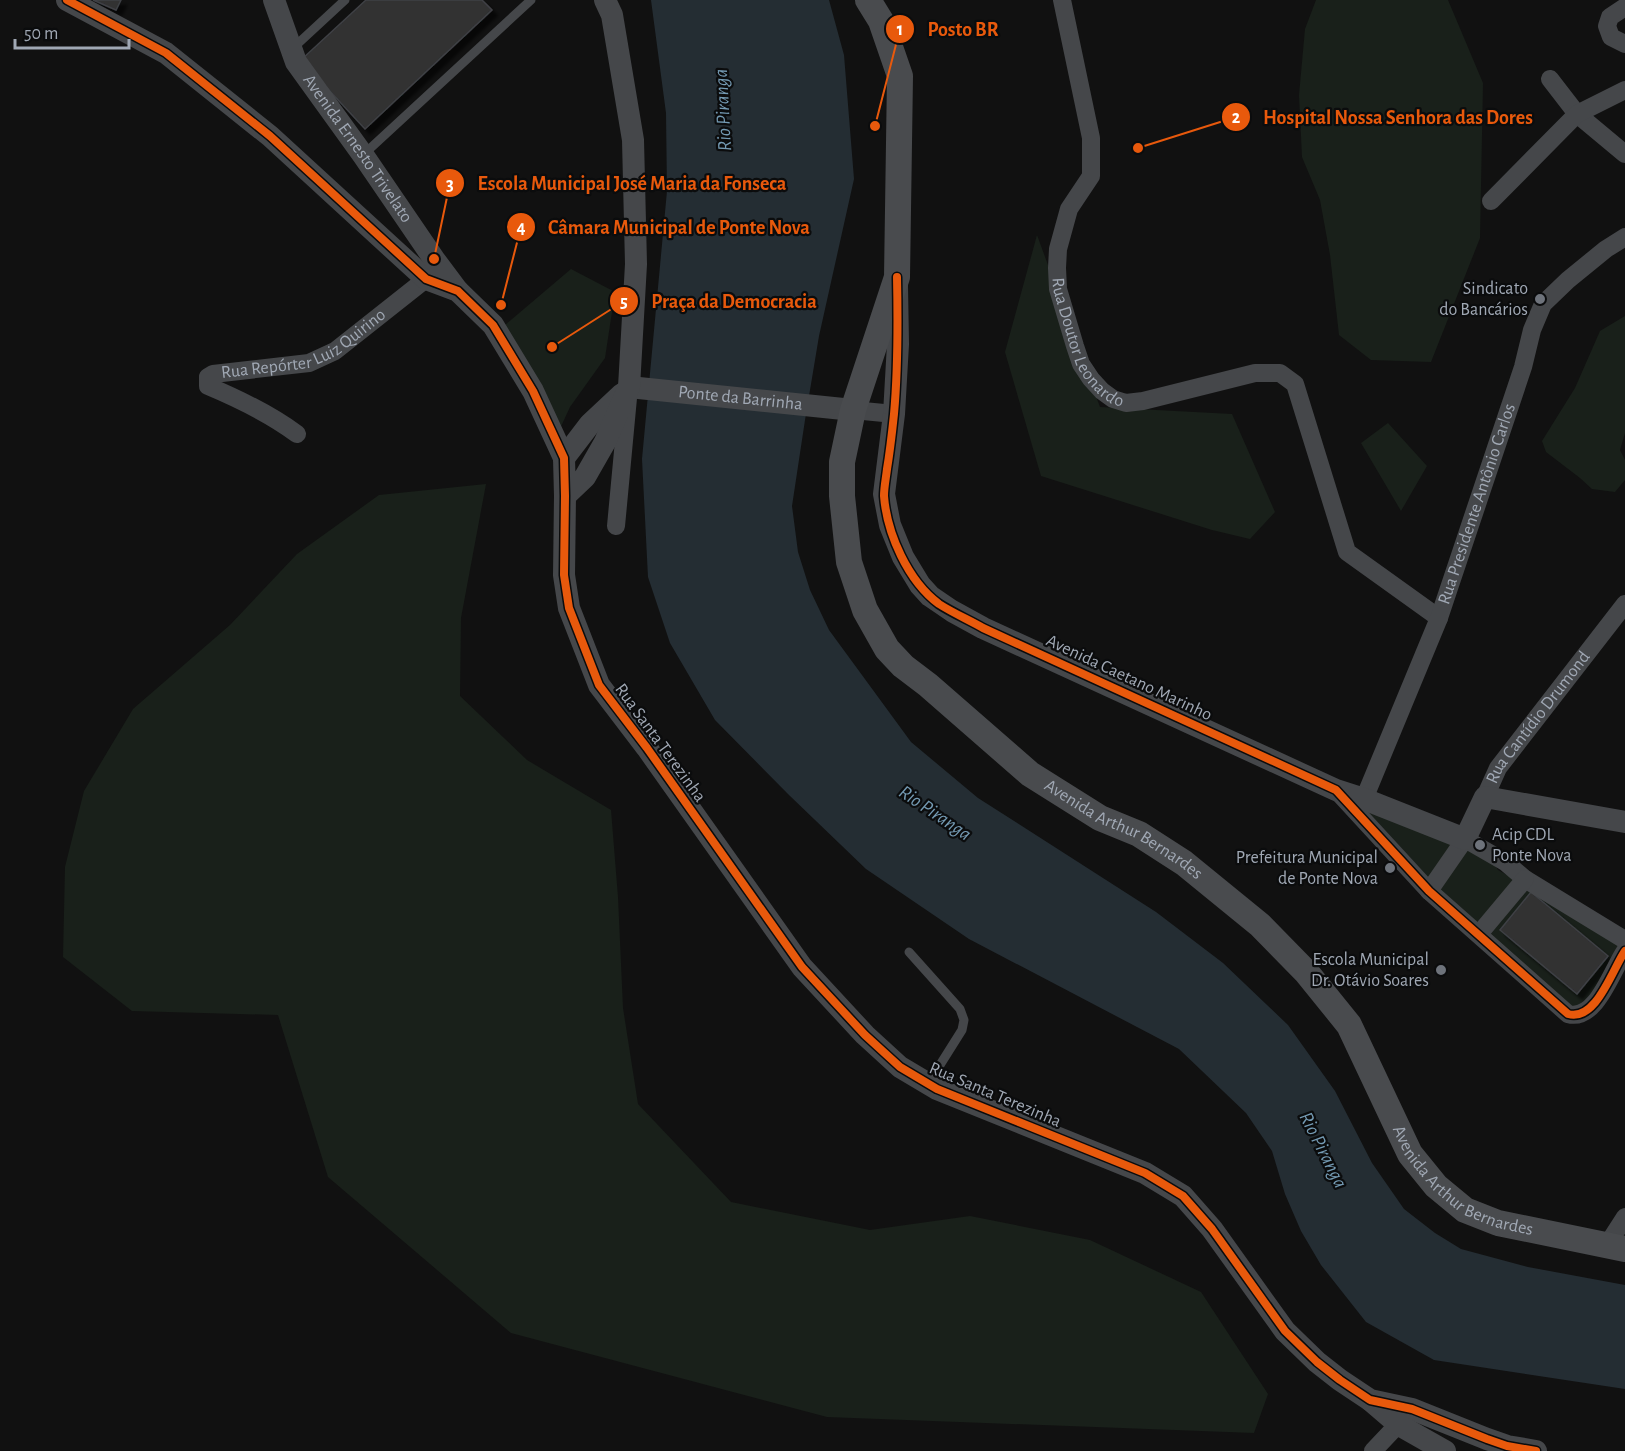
<svg xmlns="http://www.w3.org/2000/svg" width="1625" height="1451" font-family="'Alegreya Sans',sans-serif">
<style>
.green{fill:#19201a}
.water{fill:#242d33}
.building{fill:#303032;stroke:#3f4145;stroke-width:1.5;filter:url(#shadow)}
.lines{fill:none;stroke-linecap:round;stroke-linejoin:round}
.service{stroke:#45474a;stroke-width:9}
.minor{stroke:#45474a;stroke-width:18}
.tertiary{stroke:#45474a;stroke-width:22}
.secondary{stroke:#494b4e;stroke-width:26}
.cycleway-casing{stroke:#0b0c0d;stroke-width:11}
.cycleway{stroke:#e8590c;stroke-width:8}
.poi-dot{fill:#6e737b;stroke:#0b0c0d;stroke-width:2}
.labels{text-anchor:middle;dominant-baseline:central;stroke-width:4.5;stroke-linejoin:round;paint-order:stroke}
.street-label{font-size:18px;fill:#a0a8b4;stroke:#0b0c0d}
.poi-label{font-size:18px;fill:#a0a8b4;stroke:#0b0c0d;text-anchor:end}
.water-label{font-size:20px;font-style:italic;fill:#749ab3;stroke:#0b0c0d}
.leader{fill:none;stroke:#e8590c;stroke-width:2}
.callout-dot{fill:#e8590c;stroke:#0b0c0d;stroke-width:2}
.mark-label{font-size:18px;text-anchor:middle;font-weight:bold;fill:#fff}
.callout-label{font-size:20px;text-anchor:middle;font-weight:bold;fill:#e8590c;stroke:#0b0c0d;stroke-width:4.5;stroke-linejoin:round;paint-order:stroke}
</style>
<defs>
<filter id="shadow"><feDropShadow dx="5.5" dy="5.5" stdDeviation="1.5" flood-color="#0009"/></filter>
</defs>
<rect width="100%" height="100%" fill="#111"/>
<path class="green" d="M1316,0h132l35,83 -3,155 -49,124 -60,-2 -32,-25 -9,-80 -10,-55 -18,-43 -3,-62 6,-66z
M1037,235l63,172 132,7 43,98 -25,27 -38,-9 -171,-54 -36,-124z
M571,269l44,23 -10,66 -35,49 -18,39 -61,-109z
M1625,316v117l-5,17 5,10v20l-10,12 -23,-3 -12,-11 -34,-26 -4,-11 33,-53 25,-57z
M1388,423l39,43 -26,45 -40,-68z
M486,484l-25,134 -1,78 67,64 84,50 7,87 5,111 15,96 93,98 139,28 100,-14 120,24 111,52 67,102 -14,39 -427,-16 -316,-84 -183,-156 -50,-162 -146,-4 -69,-54 2,-90 19,-76 49,-82 97,-84 67,-71 82,-59z
M1336,790l62,23 96,50 4,7 127,70 -38,71 -22,1z"/>
<path class="water" d="M651,0h178l15,55 10,124 -35,157 -14,84 -13,86 6,46 12,38 19,40 82,112 67,56 178,114 67,51 65,62 47,66 37,72 32,46 31,24 26,16 67,18 97,18v104l-191,-29 -68,-38 -45,-57 -20,-34 -16,-37 -13,-43 -26,-38 -67,-64 -210,-110 -103,-70 -77,-74 -74,-75 -45,-77 -22,-66 -6,-118 25,-268 -1,-78z"/>
<path class="building" d="M93,0h28l-5,10z
M366,0h116l10,10 -127,119 -64,-69z
M1531,892l77,64 -31,38 -77,-64z"/>
<g class="lines">
<path class="service" d="M292,49l53,-49
M363,155l168,-155
M909,952l51,57 4,11 -2,10 -34,54"/>
<g class="minor">
<path id="s1" d="M1062,0l29,138v38l-22,33 -11,40 -1,19 1,21 17,57 6,18 10,15 11,12 11,8 13,4 17,-2 112,-28h25l15,11 52,168 92,66"/>
<path d="M1625,7l-15,10 -3,9 4,11 14,7"/>
<path d="M1550,79l27,35 48,40"/>
<path d="M1491,201l86,-87 48,-24"/>
<path d="M853,410l41,4"/>
<path id="s2" d="M297,434c-27,-20 -58,-35 -89,-48v-9l5,-3 96,-11 26,-12 91,-72"/>
<path d="M616,526l12,-128"/>
<path d="M1336,790l93,101 139,123c28,8 44,-44 57,-63"/>
<path id="s3" d="M1485,797l13,-29 127,-164"/>
<path id="s4" d="M1364,799l75,-181 84,-251 9,-37 11,-26 25,-24 38,-31 19,-12"/>
<path d="M1429,891l36,-52 40,23 20,17 100,61"/>
<path d="M1479,934l46,-55"/>
<path d="M1607,1245l18,-28"/>
<path d="M1373,1451l34,-36"/>
</g>
<g class="tertiary">
<path d="M67,0l99,53 104,83 156,143 32,12 35,34 40,66 25,54 6,13 1,38 -1,79 5,33 30,77 48,63 155,219 63,68 35,32 37,22 208,84 38,23 29,33 73,102 32,31 23,18 30,20 42,9 75,30 20,7 29,5"/>
<path id="s5" d="M274,0l22,62 67,93 71,104 24,32"/>
<path d="M897,286l1,58 -4,70 -10,80 6,31 13,32 17,28 10,11 22,15 31,17 353,162 28,9 101,40 20,-42 140,25"/>
<path id="s6" d="M629,387l224,23"/>
<path d="M564,458l26,-34 32,-30"/>
<path d="M565,496l20,-19 20,-35 24,-55 7,-123 -3,-124 -21,-125 -7,-15"/>
<path d="M1371,1401l28,24 46,26"/>
</g>
<path class="secondary" id="s7" d="M868,0l13,21 19,55 -3,201 -44,133 -11,52v34l7,66 16,48 22,39 16,17 25,19 102,89 70,44 39,16 45,29 76,62 47,48 42,52 61,129 26,32 29,24 33,13 127,26"/>
<defs>
<path id="cycleway" d="M67,0l99,53 104,83 156,143 32,12 35,34 40,66 25,54 6,13 1,38 -1,79 5,33 30,77 48,63 155,219 63,68 35,32 37,22 208,84 38,23 29,33 73,102 32,31 23,18 30,20 42,9 75,30 20,7 29,5
M897,277c1,46 1,92 -3,137 -2,19 -4,37 -7,55 -1,9 -3,18 -3,27 3,38 24,85 55,108 14,9 30,16 44,24l353,162 93,101 139,123c28,8 44,-44 57,-63"/>
</defs>
<use href="#cycleway" class="cycleway-casing"/>
<use href="#cycleway" class="cycleway"/>
</g>
<g class="poi-dot">
<circle cx="1540" cy="299" r="6"/>
<circle cx="1480" cy="845" r="6"/>
<circle cx="1390" cy="868" r="6"/>
<circle cx="1441" cy="970" r="6"/>
</g>
<g class="labels">
<g class="street-label">
<text stroke="none"><textPath href="#s5" startOffset="172">Avenida Ernesto Trivelato</textPath></text>
<text stroke="none"><textPath href="#s1" startOffset="363">Rua Doutor Leonardo</textPath></text>
<text stroke="none"><textPath href="#s2" startOffset="214">Rua Repórter Luiz Quirino</textPath></text>
<text stroke="none"><textPath href="#s6" startOffset="112">Ponte da Barrinha</textPath></text>
<text stroke="none"><textPath href="#s4" startOffset="316">Rua Presidente Antônio Carlos</textPath></text>
<text transform="translate(1129 678) rotate(25)">Avenida Caetano Marinho</text>
<text stroke="none"><textPath href="#s3" startOffset="96">Rua Cantídio Drumond</textPath></text>
<text transform="translate(660 743) rotate(54)">Rua Santa Terezinha</text>
<text stroke="none"><textPath href="#s7" startOffset="972">Avenida Arthur Bernardes</textPath></text>
<text transform="translate(995 1095) rotate(23)">Rua Santa Terezinha</text>
<text stroke="none"><textPath href="#s7" startOffset="1476">Avenida Arthur Bernardes</textPath></text>
</g>
<g class="poi-label">
<text x="1528" y="289">Sindicato<tspan x="1528" dy="21">do Bancários</tspan></text>
<text x="1492" y="835" text-anchor="start">Acip CDL<tspan x="1492" dy="21">Ponte Nova</tspan></text>
<text x="1378" y="858">Prefeitura Municipal<tspan x="1378" dy="21">de Ponte Nova</tspan></text>
<text x="1429" y="960">Escola Municipal<tspan x="1429" dy="21">Dr. Otávio Soares</tspan></text>
</g>
<g class="water-label">
<text transform="translate(723 110) rotate(-93)">Rio Piranga</text>
<text transform="translate(935 813) rotate(34)">Rio Piranga</text>
<text transform="translate(1323 1150) rotate(63)">Rio Piranga</text>
</g>
</g>
<path class="leader" d="M875 126L900 29M1138 148L1236 117M434 259L450 183M501 305L521 227M552 347L624 301"/>
<g class="callout-dot">
<circle cx="875" cy="126" r="6"/>
<circle cx="1138" cy="148" r="6"/>
<circle cx="434" cy="259" r="6"/>
<circle cx="501" cy="305" r="6"/>
<circle cx="552" cy="347" r="6"/>
<circle cx="900" cy="29" r="15"/>
<circle cx="1236" cy="117" r="15"/>
<circle cx="450" cy="183" r="15"/>
<circle cx="521" cy="227" r="15"/>
<circle cx="624" cy="301" r="15"/>
</g>
<g class="mark-label">
<text x="900" y="35">1</text>
<text x="1236" y="123">2</text>
<text x="450" y="190">3</text>
<text x="521" y="233">4</text>
<text x="624" y="307">5</text>
</g>
<g class="callout-label">
<text x="963" y="36">Posto BR</text>
<text x="1398" y="124">Hospital Nossa Senhora das Dores</text>
<text x="632" y="190">Escola Municipal José Maria da Fonseca</text>
<text x="679" y="234">Câmara Municipal de Ponte Nova</text>
<text x="734" y="308">Praça da Democracia</text>
</g>
<path d="M15 39v9h114v-9" fill="none" stroke="#a0a8b4" stroke-width="3"/>
<text x="24" y="39" font-size="18" fill="#a0a8b4" stroke="#0b0c0d" stroke-width="4.5" paint-order="stroke">50 m</text>
</svg>
